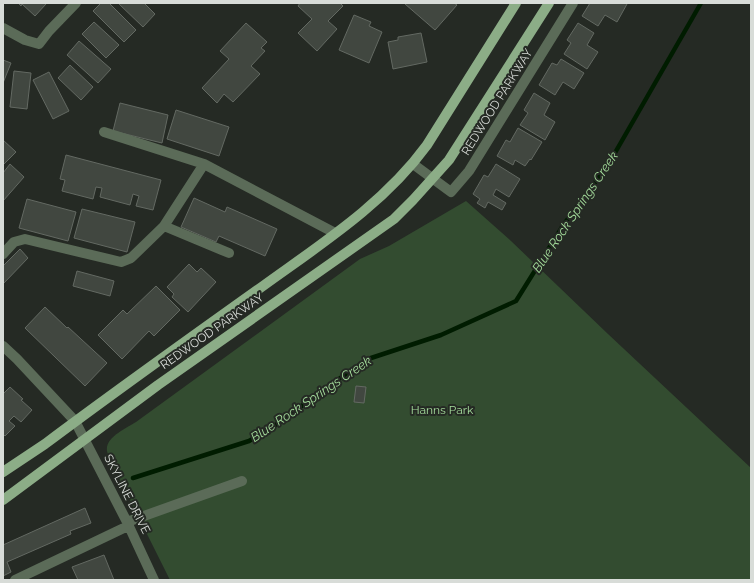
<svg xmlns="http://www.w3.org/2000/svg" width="754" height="583" font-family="Raleway,sans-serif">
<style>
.green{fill:#334c30}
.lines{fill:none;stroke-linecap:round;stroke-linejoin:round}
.stream{stroke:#001c00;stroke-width:4.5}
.building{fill:#414740;stroke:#636962}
.minor{stroke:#5b6b58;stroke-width:10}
.major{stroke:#8cad87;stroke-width:10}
.labels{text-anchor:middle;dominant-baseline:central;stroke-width:4;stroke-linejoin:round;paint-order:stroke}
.street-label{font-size:12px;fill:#d8dcd8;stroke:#252a24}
.park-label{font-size:12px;fill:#a6de9d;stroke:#252a24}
.water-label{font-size:13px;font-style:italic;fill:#a5dd9c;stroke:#252a24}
</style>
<rect width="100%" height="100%" fill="#252a24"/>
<path class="green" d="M466,201l45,40 97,93 143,134v112h-581l-57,-114c-2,-5 -5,-10 -6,-15 -2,-14 20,-23 29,-29l224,-163 29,-13z"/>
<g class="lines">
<path class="stream" d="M133,478l116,-37 38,-23 27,-22 54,-37 73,-24 75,-34 48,-77 44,-59 93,-162"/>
</g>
<path class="building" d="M18,3h27l1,1 -11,12 -13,-12 -1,2z
M101,3h8l27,27 -12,12 -31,-31z
M118,3h26l11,11 -12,13z
M300,3h40l3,3 -15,15 9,8 -20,22 -19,-18 14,-14 -14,-13z
M406,3h48l3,2 -22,25 -30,-26z
M590,3h36l1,1 -10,18 -12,-7 -7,11 -16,-10z
M354,15l17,7 -2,4 13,6 -13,31 -30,-13z
M94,22l25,23 -13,13 -24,-24z
M246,23l21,19 -6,6 4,3 -14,15 9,8 -27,28 -9,-8 -7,9 -15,-15 27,-29 -9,-8z
M578,23l16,10 -7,12 11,7 -11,17 -23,-15 7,-11 -4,-3z
M421,33l6,29 -34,7 -5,-27 10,-2v-3z
M79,41l32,28 -13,14 -31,-28z
M561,59l23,14 -10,16 -11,-7 -8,13 -16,-10 13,-22 5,2z
M3,60l8,3 -8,20z
M70,65l23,22 -12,13 -23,-22z
M14,71l17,2 -4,36 -17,-2z
M49,72l20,39 -16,8 -20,-39z
M534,93l16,10 -6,12 11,7 -10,18 -25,-15 8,-12 -4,-3z
M120,103l48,12 -6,28 -49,-12z
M176,110l53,17 -10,29 -52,-17z
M518,128l24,14 -11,18 -1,-1 -5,7 -10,-6 -2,5 -16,-9 9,-16 4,2z
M3,140l13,12 -13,13z
M66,155l95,25 -8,30 -17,-4 3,-10 -6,-2 -3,11 -30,-8 2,-9 -6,-1 -3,12 -31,-8 3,-11 -5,-1z
M10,164l14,13 -21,24v-28z
M496,164l24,15 -11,18 -13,-8 -3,6 13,8 -4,7 -14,-8 -3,6 -8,-5 3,-4 -7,-5 11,-19 4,2z
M194,198l31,14 2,-5 50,22 -12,27 -46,-20 -3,6 -35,-15z
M27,199l49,13 -8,29 -49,-13z
M82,209l53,13 -8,30 -53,-14z
M20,249l8,9 -25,26v-18z
M189,264l8,8 4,-4 15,14 -28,30 -16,-15 2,-3 -7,-7z
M77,271l37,10 -4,15 -37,-10z
M156,286l24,24 -26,26 -5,-5 -27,28 -24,-24 25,-25 4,4z
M45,307l22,21 1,-1 39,36 -22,23 -60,-58z
M356,386l10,1 -2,16 -10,-1z
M10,387l13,12 -2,1 11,10 -11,12 -7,-6 -5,5 6,5 -10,10 -2,-2v-40z
M85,508l6,15 -21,8 1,3 -64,28 4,10 -8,4v-31z
M104,555l10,25h-36l-6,-13z"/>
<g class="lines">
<path class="minor" d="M3,28l22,12 14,4 10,-13 27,-28
M104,132l100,32
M413,164l38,28 18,-21 104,-168
M164,226l40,-62 131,69
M3,254l11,-12 11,-3 96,23 10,-4 33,-32 65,27
M3,346l14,13 58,62 52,101 27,58
M127,522l115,-41
M15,580l113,-54"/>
<path class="major" d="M3,472l42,-28c72,-54 145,-106 218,-158 58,-42 121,-82 164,-141l89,-142
M3,500l155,-115 236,-166 19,-19 36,-40 100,-157"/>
</g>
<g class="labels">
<g class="street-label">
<text transform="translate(497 102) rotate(-58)">REDWOOD PARKWAY</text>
<text transform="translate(212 331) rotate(-35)">REDWOOD PARKWAY</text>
<text transform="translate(127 494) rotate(63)">SKYLINE DRIVE</text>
</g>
<g class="park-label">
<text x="442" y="410">Hanns Park</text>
</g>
<g class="water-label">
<text transform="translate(575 212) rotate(-56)">Blue Rock Springs Creek</text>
<text transform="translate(311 399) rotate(-34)">Blue Rock Springs Creek</text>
</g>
</g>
<rect width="754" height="583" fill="none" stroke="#d8dcd8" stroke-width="8"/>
</svg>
